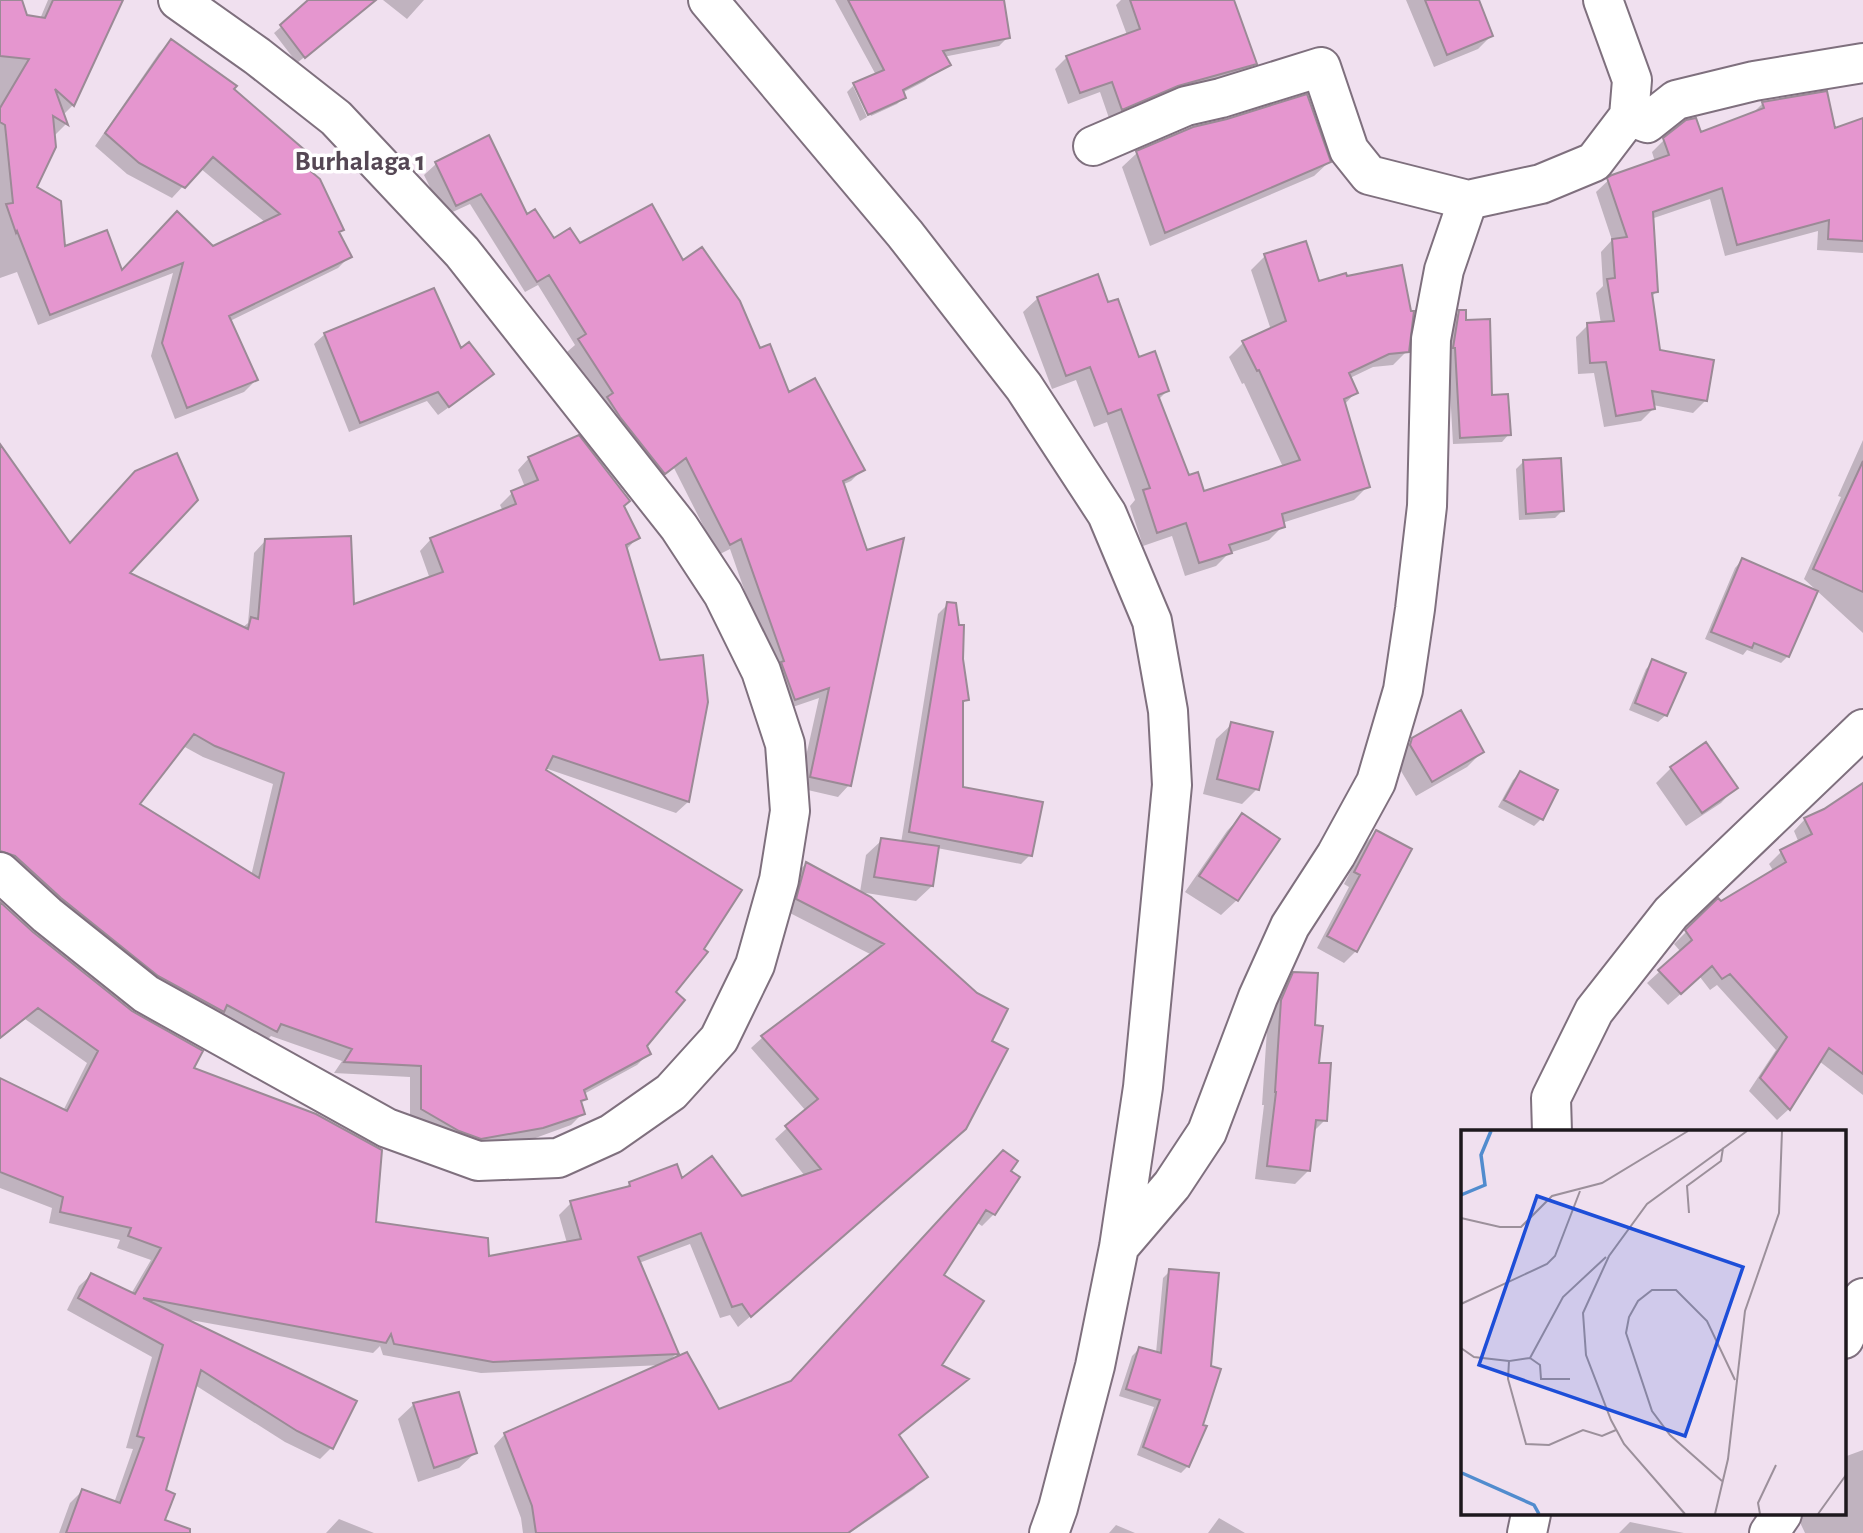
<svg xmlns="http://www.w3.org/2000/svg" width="1863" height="1533" font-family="'Alegreya Sans',sans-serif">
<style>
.shadow{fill:#0003;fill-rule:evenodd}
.building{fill:#e596cf;stroke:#9b8a96;stroke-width:2;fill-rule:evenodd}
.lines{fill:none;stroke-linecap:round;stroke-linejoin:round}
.minor-casing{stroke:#7f707e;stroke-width:42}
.minor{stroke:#fff;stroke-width:38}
.labels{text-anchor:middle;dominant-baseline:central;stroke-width:7;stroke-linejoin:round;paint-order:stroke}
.quarter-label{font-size:28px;font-weight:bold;fill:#554754;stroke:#fff}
.inset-river{fill:none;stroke:#518cce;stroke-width:3.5}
.inset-road{fill:none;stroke:#9c909b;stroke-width:2}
.view{fill:#1d4ed8;fill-opacity:0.15;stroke:#1d4ed8;stroke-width:3.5}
.inset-edge{fill:none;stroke:#1d181d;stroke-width:3.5}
</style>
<rect width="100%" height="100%" fill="#f0e0ef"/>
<path class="shadow" d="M48,0h68l4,3 -47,102 -10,10 3,9 -11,11 -2,-1 -18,54 29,60 57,25 92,-25 53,-25 -66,-55 -28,30 -45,-24 -32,-28 64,-93 12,-12 60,48 66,73 44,68 -3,4 12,22 -12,12 -108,53 26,59 -12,12 -69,27 -24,-63 22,-83 -135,52 -21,-53 -17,6v-266l40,7z
M312,0h63l-78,63 -23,-30z
M383,0h41l-17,19z
M835,0h50l47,74 -7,7 -23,12 2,4 -7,7 -26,12 -15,-31h-2l22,-10z
M932,0h70l6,37 -9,9 -56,11z
M1121,0h97l37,63 -11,12 -134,46 -10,-29 -32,12 -13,-35 12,-12 60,-22 -11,-30z
M1406,0h71l14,36 -13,13 -44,18z
M853,86l14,31 -7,4 -13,-29z
M1763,103l71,27 29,-4v127l-46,-3 1,-19 -93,25 -15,-57 -59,20 5,73 -5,5 7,55 47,49 -12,12 -40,-8v4l-12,12 -37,6 -10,-54 -16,1 -2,-37 12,-12 13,-1 -5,-31 7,-7 -2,-34 11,-12 -16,-48 17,-16 42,-14 -3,-10 12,-12 36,-6 52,-20z
M489,137l38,79 26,25 130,22 76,87 29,45 75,74 -12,12 -9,4 7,300 -11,12 -39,-9 20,-90 -35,12 -11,-38 -43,-123 -12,6 -44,-87 -21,16 -86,-132 8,-7 -37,-60 -13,7 -55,-88 -26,12 -20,-41 12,-11z
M1137,153l192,9 -15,14 -164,70 -28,-79z
M1265,256l53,27 89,68 -14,14 -20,2 -23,11 6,14 -12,13 24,81 -14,14 -72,23 1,3 -14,14 -40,13 -13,13 -31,10 -13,-40 -29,10 -13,-40 5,-6 -28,-78 -13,5 -18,-47 -24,9 -29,-77 15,-14 69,7 31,54 29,32 -9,9 30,77 15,16 80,-26 -39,-84 -2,1 -13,-27 14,-14 28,-13 -20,-60z
M1460,312l31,85 18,37 -7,8 -49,2 -5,-90 4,-35z
M325,334l136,16 30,24 -10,10 -43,31 -11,-14 -78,31 -35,-88z
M1863,440v193l-59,-54 37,-82 -3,-1z
M529,458l93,48 16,31 -11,12 61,253 -12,11 -137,-47 135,227 -29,53 4,7 -12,12 -53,29 1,4 -5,6 3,9 -12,12 -41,15 -62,10 -58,-30v-43l-76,-4 8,-12 -71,-25 -7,7 -53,-20 -211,-157v-407l69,86 173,83 6,-5 6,-70 11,-12 87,66 78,-28 -10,-28 11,-12 72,-28 -3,-6 12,-12 13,-6 -7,-17zM183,746l20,11 70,27 -22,92 -113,-72z
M1523,462l39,49 -7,7 -36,2 -3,-51z
M1742,560l46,96 -7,7 -34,-13 -4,5 -38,-16 30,-71z
M948,604l14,55 5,40 -6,6v84l69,66 -9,9 -84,-16 -5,38 -16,15 -56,-9 6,-37 16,-15 19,3 37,-229z
M1653,662l13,53 -8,7 -29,-12 17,-41z
M1232,724l25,65 -15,15 -39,-10 13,-55z
M1413,740l69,12 -15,15 -51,29 -21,-35 2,-6z
M1671,768l65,19 -15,16 -35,23 -30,-43z
M1520,773l21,46 -7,7 -36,-19 15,-27z
M1863,798v297l-44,-34 -30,48 -12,11 -28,-29 27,-41 -59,-65 -7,5 -10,-13 -32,28 -21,-22 34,-31 -7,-8 44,-44 3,4 53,-32 -5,-8 12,-12 18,-9 -5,-12 11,-12z
M1242,815l35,24 -40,61 -16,15 -36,-23 42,-61z
M1376,832l-20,119 -12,12 -27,-15 32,-61 -5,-3 21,-40z
M806,864l183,178 -37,99 -214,186 -8,-12 -10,3 -30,-74 -51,19 38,90 -10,10 51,48 72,-28 219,-211 -15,42 -12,12 -6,-4 -34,53 -2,90 26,15 -68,56 27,41 -11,12 -64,44h-327l-2,-15 -27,-72 11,-12 158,-69 -182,8 -98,-18 -3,-9 -7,7 -188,-34 146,129 -11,11 -35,-17 -90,-57 -31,106 -2,33 23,9h-126l11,-30 12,-12 32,12 19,-54 -7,-1 26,-91 -85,-47 12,-24 12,-11 40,19 20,-34 -34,-12 3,-8 -71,-17 3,-15 -52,-20v-100l63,23 24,-48 -62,-44 -25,20v-135l375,320 112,34 80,-15 -8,-28 12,-12 53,-14 6,-5 52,-3 60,17 63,-22 -30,-37 31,-28 -55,-63 12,-11 109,-82 -86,-44 8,-36z
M1294,973l19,54 12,93 -12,12 -5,39 -13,13 -40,-5 9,-74h-2l6,-90 13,-28z
M1170,1271l18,195 -7,7 -44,-18 17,-48 -35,-11 13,-40 7,-7 17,4 7,-75z
M414,1404l61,49 -16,15 -41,14 -20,-63z
M1863,1450v83h-58l-8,-17 3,-2h44v-57z
M1219,1518l26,15h-37z
M339,1519l35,14h-48z
M1630,1522l54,11h-65z
M1116,1525l19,8h-26z"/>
<path class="building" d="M0,0h22l5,15 18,3 8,-18h70l-49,106 -19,-17 13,36 -15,-9 3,31 -19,40 24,14 4,45 42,-16 15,40 55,-59 36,35 67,-32 -67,-57 -28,31 -46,-25 -34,-30 66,-94 66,47 -3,3 73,63 -7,10 20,17 24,51 -5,2 13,25 -123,59 29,64 -71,28 -25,-65 21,-80 -133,52 -33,-84 -1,2 -10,-29 7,-1 -8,-78 -5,-3v-14l29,-49 -29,-3z
M308,0h68l-71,58 -25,-33z
M848,0h156l6,38 -67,13 8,14 -48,25 3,8 -38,17 -15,-32 31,-13z
M1130,0h104l23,64 -79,22 -56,24 -10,-28 -32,11 -14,-37 74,-27z
M1425,0h54l14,36 -46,19z
M1827,91l8,37 28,-10v123l-35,-2 1,-19 -92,25 -15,-57 -69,24 5,80 -6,1 8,57 54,10 -7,41 -55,-10 3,18 -39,7 -10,-54 -16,1 -3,-40 27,-2 -7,-42 8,-1 -3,-39 15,-2 -20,-59 5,-3 57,-20 -6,-17 23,-18 10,-2 5,14 63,-24 -2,-6z
M1307,94l24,68 -166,71 -29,-82 57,-24 34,-8z
M489,135l38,79 8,-5 19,29 16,-10 10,15 72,-39 31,56 19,-13 38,54 20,47 10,-4 19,48 26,-14 50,92 -22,11 24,69 37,-12 -53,248 -41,-9 19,-89 -34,12 -14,-38 3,-1 -43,-122 -11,6 -44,-87 -21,16 -45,-57 -13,-20 6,-4 -35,-54 8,-5 -37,-59 -12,7 -56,-88 -25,12 -21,-44z
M1306,241l13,40 27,-8 1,3 55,-11 9,46h3l-5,41 -20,2 -40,19 9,20 -14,6 26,88 -88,27 3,13 -56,18 3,8 -33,10 -13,-40 -29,10 -14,-43 7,-2 -29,-79 -13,5 -18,-47 -24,9 -29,-79 61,-23 10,28 10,-3 21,58 16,-6 14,40 -11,4 31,80 9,-3 6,19 96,-31 -41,-90 -2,1 -15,-30 44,-20 -22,-67z
M434,288l27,60 8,-6 25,32 -45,33 -11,-15 -78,31 -36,-90z
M1459,310h7v10l24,-1 2,76 16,-1 3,41 -51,3 -5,-90h-2z
M579,435l51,66 -6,5 16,32 -14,7 34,115 43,-5 5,47 -19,100 -136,-46 -7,14 196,120 -38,59 4,3 -32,40 9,8 -38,46 4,8 -67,36 3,9 -6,2 4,13 -42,14 -62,11 -22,-8 -38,-22v-43l-77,-4 8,-13 -71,-25 -4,8 -50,-27 -3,7 -66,-36 -97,-78 -46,-42 -15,-5v-407l70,99 65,-72 42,-18 21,47 -68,73 118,56 3,-12 7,2 7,-80 86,-3 3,68 89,-32 -13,-34 86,-34 -5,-13 27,-11 -10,-23zM194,734l21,12 69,27 -25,105 -119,-74z
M1561,458l3,53 -38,3 -3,-54z
M1863,461v131l-50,-23z
M1742,558l76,33 -29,66 -35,-14 -2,5 -41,-16z
M947,602l9,1 3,22h5l-1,34 6,41 -6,1v86l80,15 -11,54 -123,-24z
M1652,659l34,14 -19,43 -32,-13z
M1461,710l23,42 -52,30 -22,-37 2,-7z
M1231,722l42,10 -14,58 -42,-11z
M1706,742l32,46 -36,25 -32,-46z
M1520,771l38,19 -15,30 -39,-20z
M1863,783v291l-34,-26 -39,62 -30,-32 27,-41 -57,-63 -8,5 -10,-13 -31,28 -23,-24 34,-30 -7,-10 33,-32 3,3 65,-39 -6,-12 32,-16 -8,-16 20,-9z
M1242,813l38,26 -42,62 -39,-25z
M1376,830l36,19 -55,103 -30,-16 33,-61 -6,-3z
M881,838l58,8 -6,40 -59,-9z
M806,862l65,35 106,96 31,16 -16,32 16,8 -42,80 -215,188 -9,-13 -10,3 -31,-74 -63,24 41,97 -186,8 -99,-18 -3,-10 -5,9 -243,-45 214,103 -24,48 -36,-18 -96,-61 -35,120 9,4 -10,26 25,9v4h-124l16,-44 38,14 24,-65 -7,-2 26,-91 -85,-47 13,-25 44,21 26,-46 -33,-12 3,-8 -71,-16 3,-15 -63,-25v-94l67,33 31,-60 -60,-43 -38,30v-136l33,30 99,79 71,40 -9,17 122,46 66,36 -6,72 112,16 1,18 92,-17 -11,-38 60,-15 -1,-4 48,-18 5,14 30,-22 30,40 79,-27 -36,-43 33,-27 -57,-63 123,-92 -88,-45z
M1293,972l25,1 -3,52 8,1 -4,37h12l-4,58 -11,-1 -6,51 -43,-5 9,-74h-1l6,-92z
M1003,1150l15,11 -7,10 9,6 -25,38 -9,-5 -42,65 40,26 -42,64 27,14 -70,56 29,42 -80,56h-312l-4,-27 -28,-73 183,-81 32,57 72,-28z
M1169,1269l50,4 -8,93 10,3 -18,56 4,1 -18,41 -46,-20 17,-47 -34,-11 13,-42 22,6z
M459,1392l18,61 -43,15 -21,-65z"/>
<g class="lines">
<defs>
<path id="minor" d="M708,0l197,234 119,153 83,127 45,107 16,90 4,74 -29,302 -24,160 -24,119 -37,142 -9,25
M1629,116l18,7 29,-23 78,-19 109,-18
M1093,146l93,-40 35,-8 100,-31 28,83 20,25 99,25
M0,872l47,43 99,79 241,134 91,33 80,-3 53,-24 60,-42 48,-53 36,-74 24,-85 11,-69 -5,-67 -24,-73 -38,-77 -44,-67 -217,-275 -126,-134 -79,-62 -79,-56
M1552,1132l-1,-34 43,-87 77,-98 192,-184
M1119,1247l53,-62 35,-53 51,-135 32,-71 46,-71 40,-73 27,-92 12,-81 12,-103 4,-167 13,-69 24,-70 73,-16 53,-22 35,-46 3,-36 -29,-80
M1844,1339l19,-41
M1527,1533l4,-19
M1769,1533l13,-19"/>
</defs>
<use href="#minor" class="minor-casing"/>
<use href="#minor" class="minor"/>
</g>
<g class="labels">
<g class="quarter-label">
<text x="360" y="162">Burhalaga 1</text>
</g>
</g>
<g transform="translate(1461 1130)">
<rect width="385" height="385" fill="#f0e0ef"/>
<path class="inset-river" d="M0,65l24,-10 -4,-30 10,-24M1,343l72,32 5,9"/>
<path class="inset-road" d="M228,83l-2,-27 34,-25 2,-13M0,88l39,9h21l31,-31 50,-13 86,-52M145,127l-43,40 -33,61 -21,3 -1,18 18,65 23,1 34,-15 19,6 14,-6M0,174l86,-40 8,-8 25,-65M0,218l13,9 35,4M69,228l10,7 1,14h29M261,351l-52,-46 -18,-24 -26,-78 3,-16 9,-16 14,-11h24l31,31 28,59M224,384l-61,-70 -13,-24 -25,-65 -3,-42 26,-57 38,-52 100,-73M254,384l13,-55 17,-148 34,-98 3,-82M299,384l-2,-11 18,-38M357,384l28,-39"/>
<path class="view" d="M76,66l206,71 -58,169 -206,-71z"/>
<rect width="385" height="385" class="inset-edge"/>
</g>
</svg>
